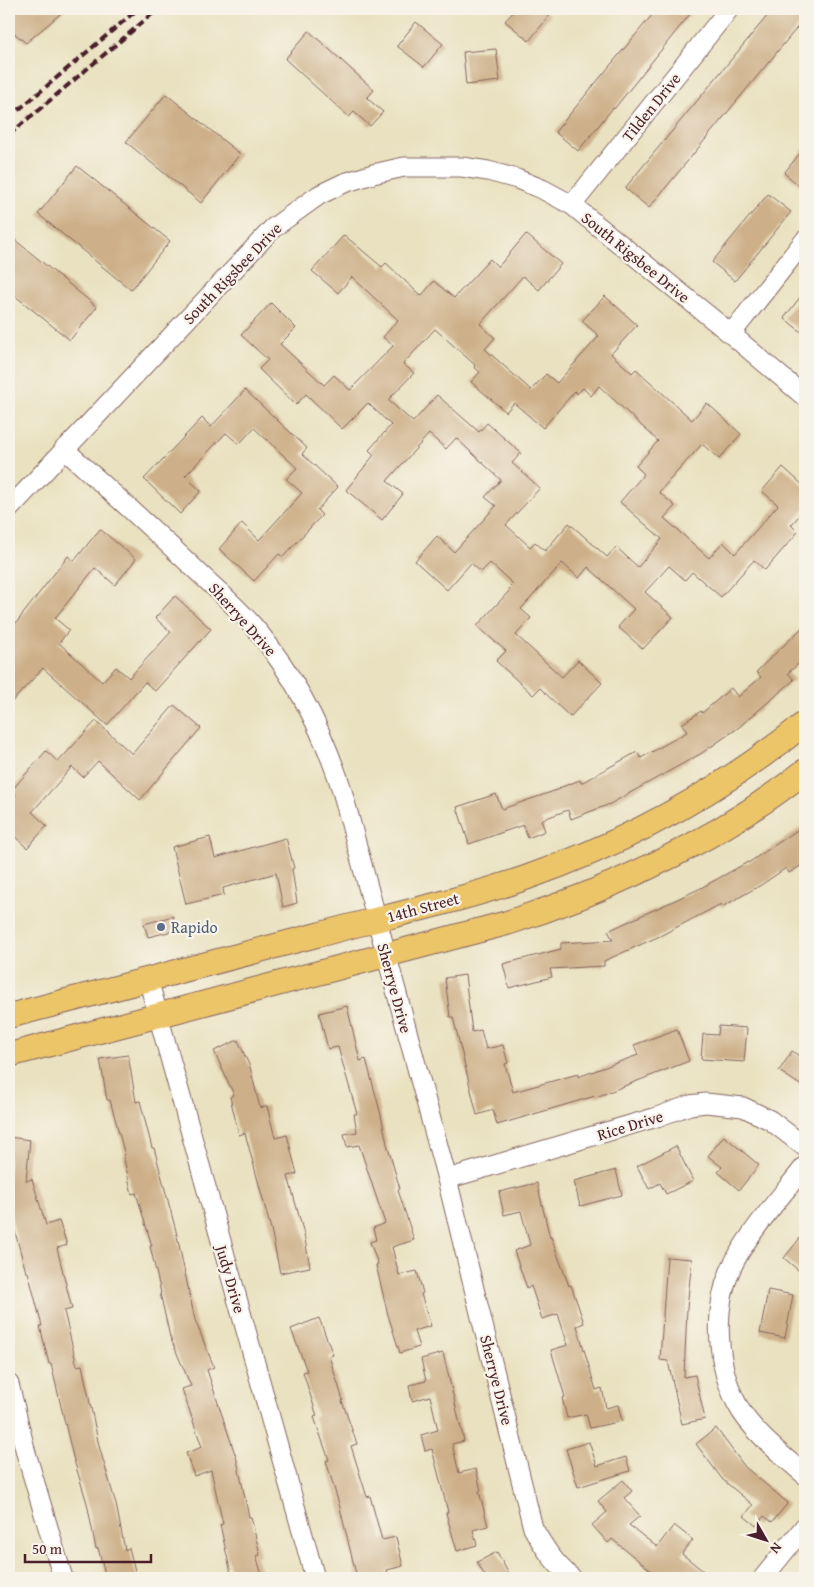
<svg xmlns="http://www.w3.org/2000/svg" width="814" height="1587" font-family="'Gentium Book Plus',serif">
<style>
.building{fill:#cdb089;fill-rule:evenodd}
.lines{fill:none;stroke-linecap:round;stroke-linejoin:round}
.minor-casing{stroke:#82635f;stroke-width:21}
.major-casing{stroke:#82635f;stroke-width:26}
.minor{stroke:#fff;stroke-width:19}
.major{stroke:#edc569;stroke-width:24}
.rail{stroke:#4a1f2b;stroke-width:4;stroke-dasharray:8 4;stroke-linecap:butt}
.service-dot{fill:#5c6f8a;stroke:#f7f3e8;stroke-width:2}
.labels{text-anchor:middle;dominant-baseline:central;stroke-width:4.5;stroke-linejoin:round;paint-order:stroke}
.street-label{font-size:16px;fill:#4a1f2b;stroke:#f7f3e8}
.service-label{font-size:16px;fill:#4e5e75;stroke:#f7f3e8;text-anchor:start}
</style>
<rect width="100%" height="100%" fill="#f7f3e8"/>
<filter id="ink" filterUnits="userSpaceOnUse"><feTurbulence type="fractalNoise" baseFrequency=".02" numOctaves="2"/><feDisplacementMap in="SourceGraphic" scale="10" xChannelSelector="R" yChannelSelector="G"/><feConvolveMatrix kernelMatrix="1 2 1 2 8 2 1 2 1" color-interpolation-filters="sRGB"/></filter>
<filter id="wash" filterUnits="userSpaceOnUse"><feTurbulence type="fractalNoise" baseFrequency=".0096" numOctaves="4" result="noise"/><feDisplacementMap in="SourceGraphic" scale="20" xChannelSelector="R" yChannelSelector="G"/><feGaussianBlur stdDeviation="1.12" result="paint"/><feColorMatrix in="noise" values="0 0 0 0 0 0 0 0 0 0 0 0 0 0 0 0 0 1.4 0 .05"/><feComposite in="paint" operator="in"/></filter>
<g filter="url(#wash)">
<rect width="100%" height="100%" fill="#e9e1bf"/>
<g id="blocks">
<path class="building" d="M9,9h57l-40,34 -17,-14z
M516,9h27l7,6 -21,26 -24,-20z
M657,9h37l-80,100 -1,-1 -35,43 -23,-19z
M773,9h32v9l-156,190 -24,-20z
M416,22l27,22 -19,23 -27,-21z
M309,31l65,59 -7,8 16,14 -13,14 -16,-14 -5,5 -64,-58z
M496,49l4,32 -34,4 -3,-33z
M166,94l74,60 -39,49 -75,-61z
M805,147v43l-21,-17z
M77,166l93,75 -39,49 -93,-76z
M768,194l23,18 -56,69 -23,-19z
M526,234l35,30 -22,26 -16,-14 -43,48 15,14 -10,11 46,41 15,-16 11,9 42,-47 -17,-15 23,-25 32,29 -26,29 21,19 4,-4 56,51 15,-17 34,31 -22,25 -17,-15 -43,48 16,14 -11,12 45,40 14,-16 12,12 43,-49 -16,-14 21,-24 22,20v22l-14,16 7,7 -33,38 -11,-10 -33,37 -29,-25 -7,8 -16,-14 -24,26 28,25 -30,32 -25,-22 16,-18 -46,-42 -9,11 -17,-15 -41,46 10,9 -15,17 46,42 16,-17 24,23 -32,34 -30,-29 -7,7 -37,-34 10,-10 -29,-25 33,-36 -1,-2 4,-4 -23,-21 -9,9 -10,-9 -24,27 -32,-29 22,-25 17,16 42,-46 -11,-9 16,-17 -45,-42 -10,11 -17,-15 -42,47 16,13 -21,26 -36,-30 28,-35 -5,-5 22,-25 -23,-22 -26,26 -36,-35 -10,11 -37,-36 9,-9 -27,-25 30,-32 25,25 -16,16 44,41 10,-10 16,15 43,-44 -10,-9 15,-17 -46,-43 -14,16 -26,-22 32,-36 38,32 4,-4 35,33 13,-15 20,17 36,-39 8,8zM435,329l40,36 -1,2 6,5 -9,10 35,30 8,-9 29,25 32,-37 2,3 6,-6 8,8 8,-10 59,55 -22,25 8,8 -24,28 42,37 -24,28 -22,-20 -9,10 -38,-34 -24,28 -10,-9 -5,5 -24,-22 34,-37 -28,-25 9,-10 -34,-30 -8,9 -42,-37 -24,27 -25,-22 26,-27 -11,-9z
M9,235l88,72 -27,33 -61,-49z
M805,291v44l-21,-17z
M245,390l62,58 -5,6 36,33 -21,23 5,5 -39,42 -4,-3 -25,27 -35,-32 23,-26 17,17 43,-47 -16,-14 11,-11 -43,-40 -15,16 -13,-11 -41,43 16,15 -21,23 -36,-35 58,-61 9,9z
M100,529l36,30 -21,26 -20,-17 -40,50 14,12 -10,13 43,39 14,-15 13,11 42,-46 -16,-14 20,-22 36,33 -56,62 -10,-9 -38,43 -64,-57 -34,37v-73l59,-76 6,5z
M805,625v33l-17,15 6,7 -56,48 -36,25 -92,51 -39,15 -3,-9 -27,10 4,11 -17,7 -5,-13 -54,19 -12,-37 39,-13 6,15 58,-20 -1,-1 21,-8 1,3 56,-31 4,6 46,-26 -5,-8 19,-13 1,2 29,-25 7,9 23,-20 -5,-5z
M174,705l27,23 -61,72 -42,-39 -15,16 -11,-10 -40,45 15,14 -20,22 -18,-17v-27l7,-9 -5,-4 35,-40 12,11 38,-41 36,33z
M805,825v38l-16,10 -3,-5 -25,17 -39,22 -1,-3 -61,32 -56,25v5l-54,3 2,8 -43,11 -6,-24 58,-15v-6l52,-3 -5,-9 91,-42 49,-27v1z
M210,837l5,21 71,-20 8,30 -2,1 5,34 -14,4 -7,-34 -53,15 1,7 -38,9 -14,-57z
M173,916l4,14 -29,7 -4,-13z
M465,975l7,57 9,-2 5,19 17,-4 5,18 -3,1 8,28 65,-18v3l60,-22 -4,-10 43,-16 12,32 -93,36 -1,-1 -98,29 -4,-15 -16,5 -24,-98h-3l-5,-39z
M347,1006l13,55 6,-2 15,56 6,29 13,45 -2,1 16,50 -22,7 7,28 18,-4 6,22 -2,1 10,32 -17,5 5,16 -19,6 -12,-38 -12,-50 2,-1 -8,-22 6,-2 -3,-12 12,-5 -26,-78 -12,2 -3,-13 13,-2 -3,-18h3l-19,-67 -10,2 -9,-36z
M719,1026l28,2 -3,34 -43,-3 2,-25 15,1z
M238,1040l12,27 10,41 7,-2 8,32 12,-3 10,39 -9,2 16,58 6,33 -30,6 -9,-44 -26,-96 -6,2 -9,-38 4,-2 -20,-44z
M792,1051l13,9v28l-26,-17z
M128,1055l8,47 4,-1 12,47h2l22,83 19,89 19,47 -7,3 30,90 12,57h2l9,38 -4,1 7,22h-31l-12,-53 3,-1 -12,-54 -17,6 -8,-23 16,-6 -20,-58 9,-3 -21,-49 -10,-44h1l-11,-47h2l-16,-53 -4,1 -9,-39h2l-15,-55h-3l-7,-41z
M724,1136l35,29 -20,25 -21,-18 4,-5 -14,-11z
M9,1137l21,3 -4,41 6,-2 14,46 13,-4 8,24 -10,3 15,61 -8,2 13,55 5,-1 17,81 17,58 9,46 4,-2 8,30h-31l-8,-30 -2,1 -9,-46 -14,-46 -22,-93h-2l-9,-38h2l-14,-54h-2l-17,-62z
M676,1146l17,35 -27,13 -6,-11 -11,6 -12,-23z
M616,1170l6,25 -42,11 -6,-25z
M537,1183l13,55 1,-1 18,49 2,-1 13,38 -7,3 19,64 6,-2 4,20 12,-3 4,16 -32,7 -4,-14 -19,4 -5,-20 3,-1 -14,-47 17,-5 -10,-31 -16,5 -11,-33 -4,2 -13,-37 16,-6 -9,-34 -17,4 -5,-23z
M805,1232v44l-21,-18z
M667,1257l25,2 -5,49 -3,69 11,-2 10,44 -23,5 -14,-63 -8,-1z
M768,1290l25,5 -8,43 -25,-5z
M319,1318l14,37 -4,1 14,44 -1,1 15,43 -6,2 16,51 3,-1 12,44 14,-3 7,29 -16,4 2,8h-32l-18,-74 -13,-43 3,-1 -15,-43 3,-1 -14,-44 4,-1 -16,-42z
M443,1353l21,88 -12,3 7,29 17,-4 5,22h-2l9,35 -15,4 4,15 -20,6 -11,-38 2,-1 -16,-63 -7,2 -4,-16 17,-5 -8,-34 -18,5 -3,-16 17,-4 -5,-22z
M716,1428l29,39 43,36 -16,19 -8,-6 -8,10 -12,-10 9,-11 -30,-25 -27,-36z
M589,1442l8,24 29,-9 4,14 -52,16 -12,-38z
M623,1480l9,11 -8,7 16,18 -11,9 28,22 17,-22 19,15 -11,14 30,24h-52l-48,-39 -4,4 -16,-18 15,-13 -9,-11z
M497,1552l14,26h-25l-9,-16z"/>
</g>
</g>
<g filter="url(#ink)">
<use href="#blocks" fill-opacity="0" stroke="#82635f" stroke-width="1"/>
<g class="lines">
<defs>
<path id="minor" d="M572,205l157,-196
M731,334l74,-94
M64,449c45,41 90,81 134,123 21,20 44,39 62,62 36,45 63,98 81,153l106,392 86,349c12,21 21,35 39,50
M9,509l264,-281 46,-33 25,-12 29,-9 31,-7h58l26,4 29,8 25,10 30,16 159,129 74,63
M148,979l167,599
M805,1166c-24,31 -60,70 -75,105 -17,40 -13,95 7,133 12,25 47,53 68,71
M447,1179l210,-62 33,-12 16,-2 37,4 27,13 35,27
M9,1384l17,69 37,125
M763,1578l42,-52"/>
<path id="major" d="M9,1016c102,-27 205,-54 308,-81 70,-19 143,-34 211,-58 102,-36 193,-86 277,-154
M9,1055l498,-132c108,-35 210,-82 298,-152"/>
</defs>
<use href="#minor" class="minor-casing"/>
<use href="#major" class="major-casing"/>
<use href="#minor" class="minor"/>
<use href="#major" class="major"/>
<path class="rail" d="M9,118l129,-109
M9,135l149,-126"/>
</g>
</g>
<circle class="service-dot" cx="161" cy="927" r="5"/>
<g class="labels">
<g class="street-label">
<text transform="translate(651 107) rotate(-51)">Tilden Drive</text>
<text transform="translate(636 257) rotate(39)">South Rigsbee Drive</text>
<text transform="translate(232 273) rotate(-46)">South Rigsbee Drive</text>
<text transform="translate(243 619) rotate(48)">Sherrye Drive</text>
<text transform="translate(423 907) rotate(-15)">14th Street</text>
<text transform="translate(395 988) rotate(75)">Sherrye Drive</text>
<text transform="translate(630 1125) rotate(-17)">Rice Drive</text>
<text transform="translate(231 1279) rotate(74)">Judy Drive</text>
<text transform="translate(497 1380) rotate(76)">Sherrye Drive</text>
</g>
<g class="service-label">
<text x="171" y="927">Rapido</text>
</g>
</g>
<rect width="814" height="1587" fill="none" stroke="#f7f3e8" stroke-width="30"/>
<g transform="translate(766 1540) rotate(129)" stroke="#f7f3e8" stroke-width="4" paint-order="stroke">
<path d="M0-4L9 19L0 12L-9 19Z" fill="#4a1f2b"/>
<text y="-8" font-size="14" font-weight="bold" text-anchor="middle" fill="#4a1f2b">N</text>
</g>
<path d="M25 1554v8h126v-8" fill="none" stroke="#4a1f2b" stroke-width="2.5"/>
<text x="32" y="1554" font-size="15" fill="#4a1f2b" stroke="#f7f3e8" stroke-width="4" paint-order="stroke">50 m</text>
</svg>
